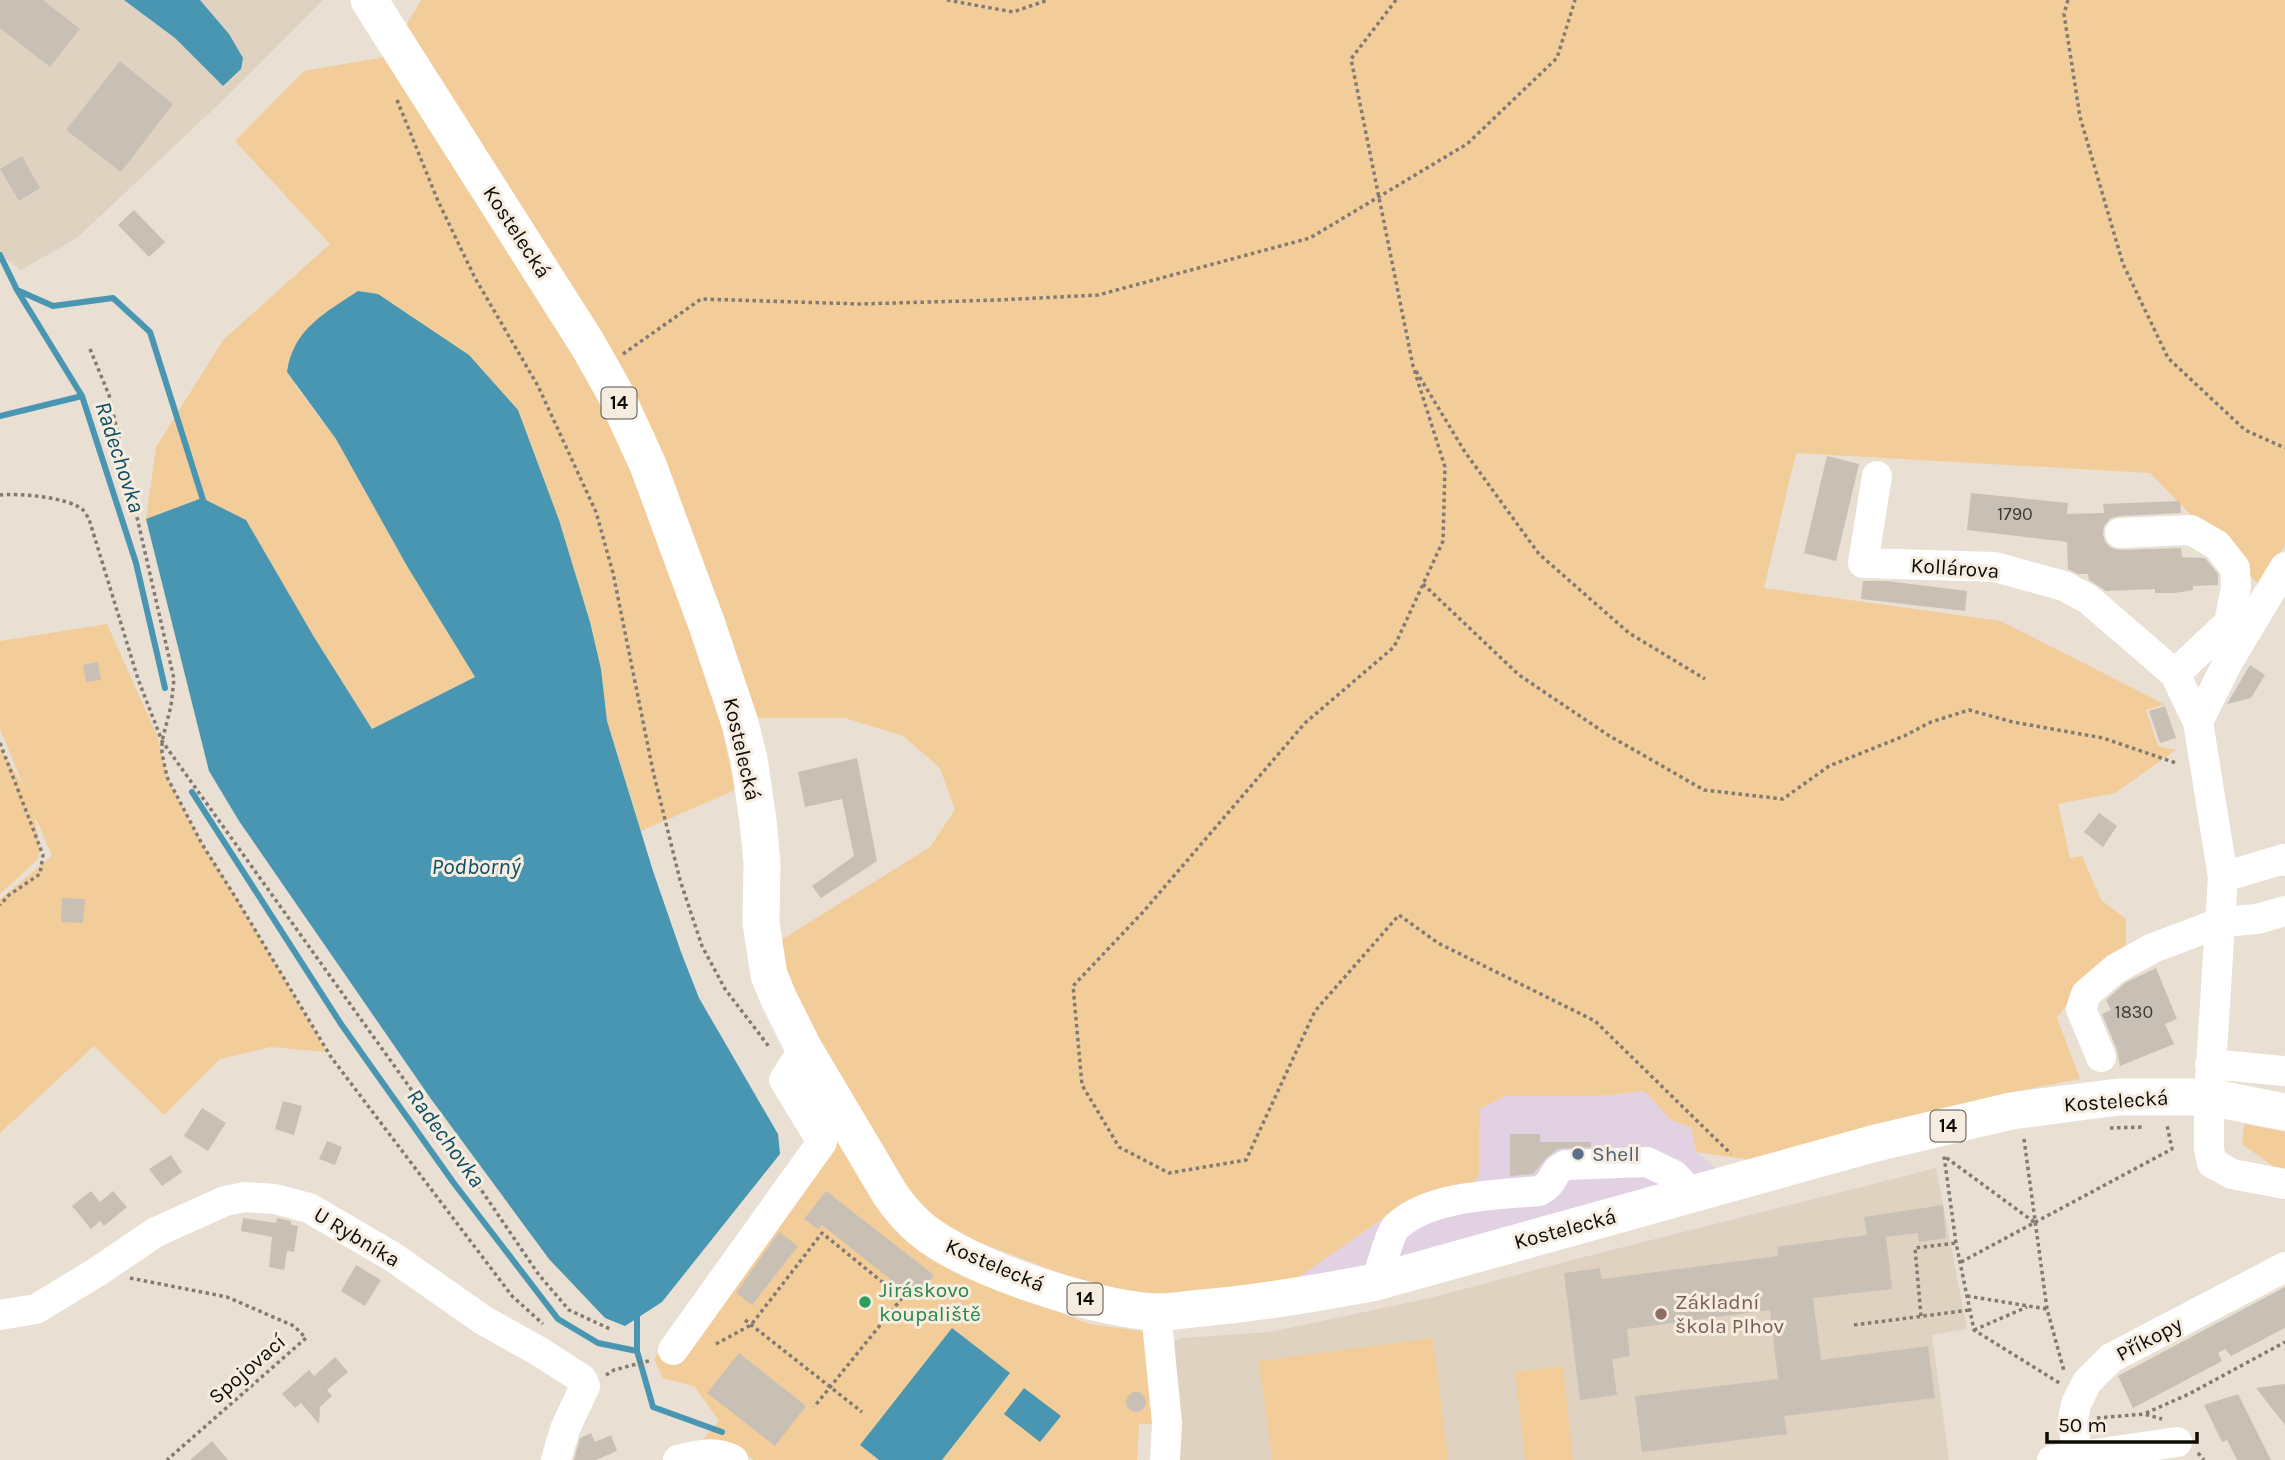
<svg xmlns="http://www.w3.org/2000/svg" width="2285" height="1460" font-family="Karla,sans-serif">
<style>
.commercial{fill:#e2d1e2}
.built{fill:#e0d2c0}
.green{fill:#f2cd9a}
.water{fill:#4896b2}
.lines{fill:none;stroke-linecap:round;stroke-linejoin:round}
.stream{stroke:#4896b2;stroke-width:6}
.building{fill:#c9c0b5}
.path{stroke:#827b73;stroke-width:3.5;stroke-dasharray:3.5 3.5;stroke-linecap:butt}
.minor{stroke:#fff;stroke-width:30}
.major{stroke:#fff;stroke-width:37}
.service-dot{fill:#5c6f8a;stroke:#f6ede0;stroke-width:2.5}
.leisure-dot{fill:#2e9e5b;stroke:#f6ede0;stroke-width:2.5}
.education-dot{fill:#8d6e63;stroke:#f6ede0;stroke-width:2.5}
.labels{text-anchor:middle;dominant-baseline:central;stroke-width:6;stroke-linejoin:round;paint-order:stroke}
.number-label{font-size:18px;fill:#3d3832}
.shield{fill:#f6ede0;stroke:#544f48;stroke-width:2}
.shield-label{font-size:19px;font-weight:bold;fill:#0e0b07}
.street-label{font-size:21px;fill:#0e0b07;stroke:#f6ede0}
.service-label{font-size:21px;fill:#4e5e75;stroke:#f6ede0;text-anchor:start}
.leisure-label{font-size:21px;fill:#27864d;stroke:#f6ede0;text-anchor:start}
.education-label{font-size:21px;fill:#785e54;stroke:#f6ede0;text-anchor:start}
.water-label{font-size:23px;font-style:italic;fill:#0c4e63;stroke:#f6ede0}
</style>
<rect width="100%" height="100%" fill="#e9dfd3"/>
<path class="commercial" d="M1644,1091l27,29 20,8 5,24 25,20 -323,87 -110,24 113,-77 78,-32 1,-65 26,-13h92z"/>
<path class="built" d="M0,0h323l-103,103 -143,135 -56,32 -21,-16z
M1936,1168l31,161 -35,6 17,125h-769l-9,-117 10,-5 89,-6 160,-34 154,-41z"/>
<path class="green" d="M421,0h1864v544l-23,44 -112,-115 -354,-20 -32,135 237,33 163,83 -18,6 12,36 18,4 -61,43 -57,11 12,54 12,-2 19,44 25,19v37l-30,10 -39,52 23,61 -72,14 -257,67 -55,-8 -5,-24 -20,-8 -27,-29 -46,5h-92l-26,13 -1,65 -4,8 -74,24 -105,73 -59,8 -81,7 -44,-6 -47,-13 -89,-34 -42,-24 -16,-15 -13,-18 -85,-144 -26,-50 -8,-20 -5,-30 149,-93 25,-37 -15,-42 -37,-32 -58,-18h-88l-32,-99 -34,-89 -87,-194 -198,-310z
M384,57l189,298 26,46 32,71 59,159 32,97 13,62 -94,41 -34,-110 -6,-52 -11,-47 -31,-102 -41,-110 -224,-26 42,55 71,127 68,111 -103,52 -58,-92 -112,-139 -56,21 10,-72 67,-107 107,-96 -95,-103 69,-70z
M107,624l50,111 10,42 35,67 26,40 99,168 -56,-5 -51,12 -56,56 -70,-69 -94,87v-234l52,-43 -18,-42 6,35 -2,10 -38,35v-146l24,39 -24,-58v-88z
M2244,1124l41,8v39l-9,-3 -34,-24z
M831,1128l59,96 49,38 35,17 115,45 59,8 8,92h-17l-2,36h-383l-14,-10 -40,-7 19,-22 -25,-35 -31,-8 -9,-19z
M1433,1338l15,122h-176l-13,-99z
M1563,1366l10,94h-48l-10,-88z"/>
<path class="water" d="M124,0h76l29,34 14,24 -2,11 -18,17 -48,-48z
M358,291l20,3 91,61 49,55 41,110 31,102 11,47 6,52 46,150 28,81 18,46 79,136 2,20 -118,148 -37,24 -20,-8 -56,-59 -118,-160 -192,-278 -30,-50 -63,-252 56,-21 44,22 68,117 58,92 103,-52 -68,-111 -71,-127 -49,-67c6,-43 38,-59 71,-81z
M952,1328l58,45 -68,87h-63l-19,-15z
M1024,1388l37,28 -21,26 -36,-28z"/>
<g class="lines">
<path class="stream" d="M0,255l17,35 65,106 54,167 29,125
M17,290l36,16 60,-8 37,34 54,171
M0,416l82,-20
M192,792l149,232 112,158 105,137 40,24 39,8
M637,1313v38l16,56 69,25"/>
</g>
<path class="building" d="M0,0h43l37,29 -30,38 -50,-39z
M120,61l53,43 -52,68 -55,-42z
M22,156l18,32 -21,13 -19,-32z
M134,210l31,32 -16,15 -31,-32z
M1827,456l32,8 -23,97 -32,-8z
M1971,493l97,10 -1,11 37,-1 -1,-9 77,-3 1,12 -62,3 -8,2 -7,8 -1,8 2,8 6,6 9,2 61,-2 1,9 23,1 13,16v11l-25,1v4l-18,3h-20v-4l-49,2 -17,-11 -1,-6h-10l-10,-5 -1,-27 -100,-12z
M1863,581h24l80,10 -2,20 -104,-12z
M98,662l3,18 -15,2 -3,-17z
M2250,665l15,10 -14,23 -24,6z
M2165,706l11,32 -16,5 -11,-32z
M857,758l20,103 -56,37 -9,-12 42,-30 -12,-57 -37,8 -7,-35z
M2099,813l18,13 -14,21 -19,-15z
M62,898l23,1 -2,24 -22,-1z
M2156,968l21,51 -12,5 9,20 -54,22 -3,-16 -15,-36 9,-4 -5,-10 19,-17z
M283,1101l19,5 -8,29 -19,-6z
M202,1108l24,15 -18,28 -24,-15z
M1510,1134h30v8h51v5l-33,2 -12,9 -13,16 -23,2z
M327,1141l15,6 -7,18 -16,-6z
M171,1155l11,17 -20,14 -13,-17z
M91,1191l9,11 13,-11 14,16 -23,19 -4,-5 -9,8 -19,-23z
M826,1191l108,84 -19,24 -93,-74 -4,4 -14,-10z
M1943,1205l3,33 -27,4 -1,-9 -32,4 6,52 -79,9 8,62 107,-14 7,52 -151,18 3,18 -145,18 -7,-56 143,-17 -8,-69 -143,19 3,27 -18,3 5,36 -37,5 -16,-127 36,-5 2,11 176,-23 -1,-9 90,-12 -3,-18z
M243,1218l33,5 1,-5 14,3v4l7,1 -4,26 -7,-1 -3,19 -15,-3 3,-30 -31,-6z
M779,1232l19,14 -46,59 -16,-12z
M356,1265l25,15 -16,26 -24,-15z
M2285,1287v41l-54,28 -6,-7 -7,4 4,8 -89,47 -15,-32z
M739,1353l67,53 -31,40 -68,-53z
M335,1357l13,15 -21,18 5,6 -12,11 -1,17 -18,-21 -6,5 -13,-14 27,-24 5,6z
M2285,1384v41l-29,-37z
M1126 1402a10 10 0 1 1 20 0a10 10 0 1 1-20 0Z
M2238,1394l33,66h-34l-10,-20 -5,2 -18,-37z
M591,1433l4,9 16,-7 6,16 -21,9h-22l6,-22z
M212,1441l16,19h-38z"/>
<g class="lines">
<path class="path" d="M947,0l66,12 35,-12
M1396,0l-45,59 62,307 32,101 -2,74 -49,106 -89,76 -162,189 -70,74 9,99 37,62 50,26 77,-13 69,-149 84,-96 39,28 157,78 136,133
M2068,0l-4,14 16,103 43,147 45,94 77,72 40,18
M397,100l41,101 37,77 63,108 58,126 17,61 40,198 27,109 22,66 23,43 45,59
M90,349l19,46 65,284 -3,27 -9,35v12l5,24 35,67 37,59 92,154 181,239 31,28
M623,354l78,-55 159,5 138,-4 100,-5 212,-57 157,-94 90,-86 18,-58
M1416,371l49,81 74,102 90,79 76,46
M0,495c18,-2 69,2 83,15 2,2 4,6 6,9l49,160 24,62 286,400 91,134 30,35 41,19
M1423,584l96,91 89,60 96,55 79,9 46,-33 75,-30 27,-14 38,-12 44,12 90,16 73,25
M0,743l43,112 -3,19 -31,21 -9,10
M2110,1128l34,-1
M2024,1139l23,170 17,62
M2034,1222l-90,-66 12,87 18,87 87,54
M1961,1262l211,-113 -5,-24
M130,1278l97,19 67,29 12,12 -139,122
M1967,1296l80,13
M1921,1316l-6,-68 41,-5
M745,1320l117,92
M1854,1325l116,-15
M1974,1330l53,-23
M716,1344l35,-19 71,-92 80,65 -88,109
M606,1375l8,-5 38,-10
M2146,1413l43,-19 96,-52
M2097,1418l47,-4 18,5
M2198,1453l6,7"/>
<path class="minor" d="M1877,476l-14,87 132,4 69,19 24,13 87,75 23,48
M2120,533l71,-3 26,15 18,23 1,19 -7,36 -54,51
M2285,567l-56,93 -31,62 25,155 -14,220v51l3,15 20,11 53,10
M2223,877l61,-18 1,2
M2101,1057l-20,-48 5,-15 29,-25 38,-21 69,-26 35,-3 28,-8
M2210,1064l75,7
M1376,1282c4,-11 14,-50 21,-56 34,-31 99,-31 142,-35 18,-9 11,-19 27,-26l81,-3 27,13 19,20
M1156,1312l11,111 -2,37
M0,1315l36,-6 61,-37 59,-40 69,-31 20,-4 30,2 34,9 84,49 90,63 57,32 42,27 3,7 -20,43 -9,31
M673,1350l149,-208 -38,-62 20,-31
M2077,1456l-4,-36 3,-16 11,-22 24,-24 174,-91
M678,1460c18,-5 38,-10 55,0
M2052,1460l125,-18"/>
<path class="major" d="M369,0l219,345 27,48 33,72 59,160 33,98 9,36 9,62 4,41 -1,61 8,52 9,22 26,52 86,145c9,13 19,25 31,35 46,39 174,80 234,83 15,1 32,-3 47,-4 59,-5 116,-15 174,-26l496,-138 139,-33 107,-14h91l76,15"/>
</g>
<circle class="service-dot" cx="1578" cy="1154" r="7"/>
<circle class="leisure-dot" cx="865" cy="1302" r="7"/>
<circle class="education-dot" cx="1661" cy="1314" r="7"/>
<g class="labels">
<g class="number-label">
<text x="2015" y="514">1790</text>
<text x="2134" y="1012">1830</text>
</g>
<g class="shield">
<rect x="601.5" y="387.5" width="35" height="31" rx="5"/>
<rect x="1930.5" y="1110.5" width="35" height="31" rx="5"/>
<rect x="1067.5" y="1283.5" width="35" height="31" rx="5"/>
</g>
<g class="shield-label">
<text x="619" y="403">14</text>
<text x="1948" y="1126">14</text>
<text x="1085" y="1299">14</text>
</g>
<g class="street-label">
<text transform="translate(517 232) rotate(57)">Kostelecká</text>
<text transform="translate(1955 568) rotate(4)">Kollárova</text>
<text transform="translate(742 749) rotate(77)">Kostelecká</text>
<text transform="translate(2116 1101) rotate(-4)">Kostelecká</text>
<text transform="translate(1565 1229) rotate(-15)">Kostelecká</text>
<text transform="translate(357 1237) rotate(31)">U Rybníka</text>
<text transform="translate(995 1265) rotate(23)">Kostelecká</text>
<text transform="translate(2149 1339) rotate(-28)">Příkopy</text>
<text transform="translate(247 1369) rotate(-41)">Spojovací</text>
</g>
<g class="service-label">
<text x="1592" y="1154">Shell</text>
</g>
<g class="leisure-label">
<text x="879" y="1290">Jiráskovo<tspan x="879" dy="24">koupaliště</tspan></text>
</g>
<g class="education-label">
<text x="1675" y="1302">Základní<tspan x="1675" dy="24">škola Plhov</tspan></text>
</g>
<g class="water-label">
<text transform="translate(120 457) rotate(72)">Radechovka</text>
<text x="476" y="866">Podborný</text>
<text transform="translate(446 1138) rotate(54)">Radechovka</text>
</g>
</g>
<path d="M2047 1432v10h150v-10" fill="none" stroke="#0e0b07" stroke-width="3.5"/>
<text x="2058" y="1432" font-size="21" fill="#0e0b07" stroke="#f6ede0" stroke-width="5" paint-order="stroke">50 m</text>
</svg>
